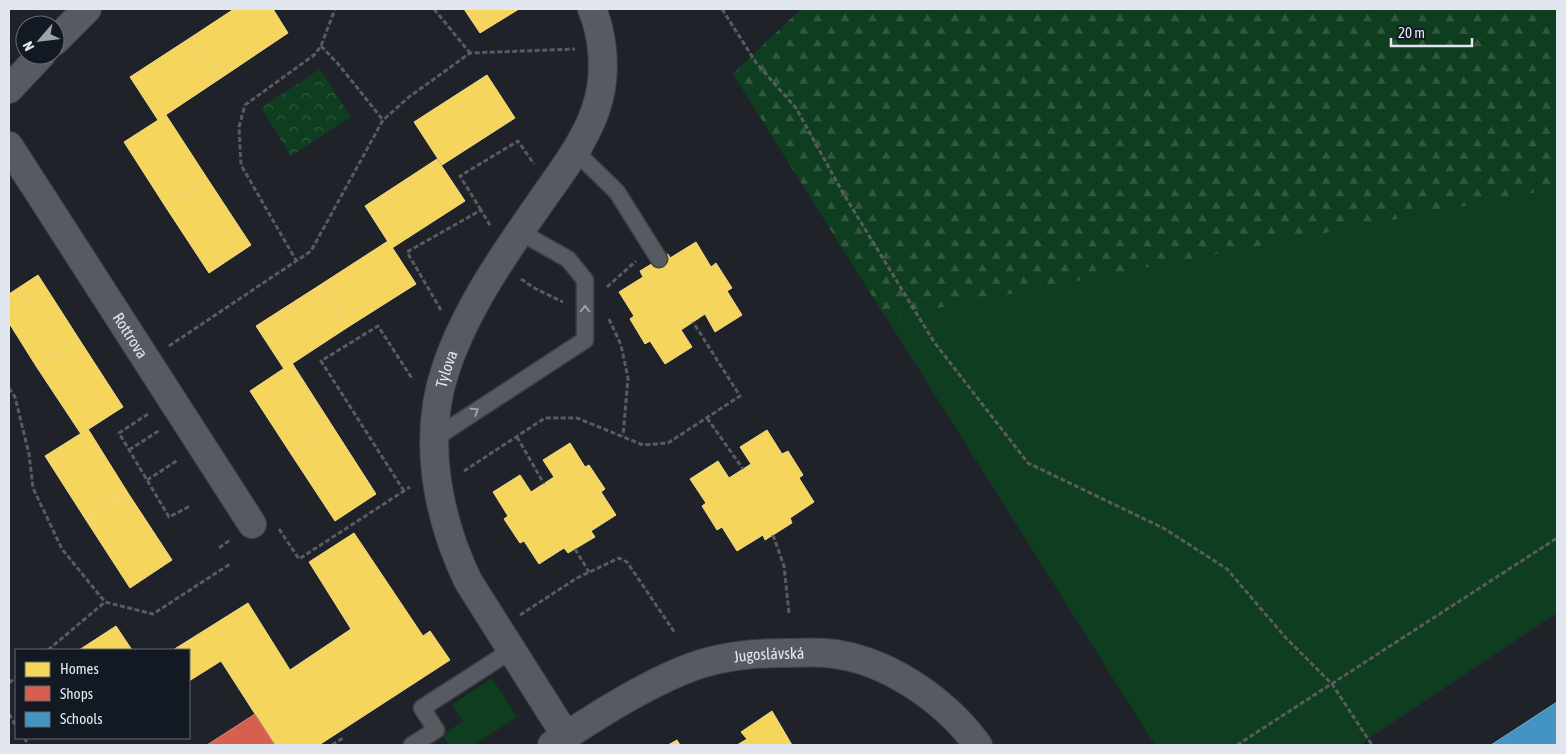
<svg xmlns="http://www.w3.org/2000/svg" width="1566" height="754" font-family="'Asap Condensed',sans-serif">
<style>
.grass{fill:#0f3d1f}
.forest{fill:url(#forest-firs)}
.park{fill:url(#park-crowns)}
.homes{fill:#f6d55c;stroke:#f0da88}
.shops{fill:#d6604d;stroke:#da887e}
.schools{fill:#4393c3;stroke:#73acd0}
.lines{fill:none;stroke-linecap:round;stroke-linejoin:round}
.service-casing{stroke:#3d4145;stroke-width:19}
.minor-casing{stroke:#3d4145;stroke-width:30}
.path{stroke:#585b60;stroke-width:3;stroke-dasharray:5 2.5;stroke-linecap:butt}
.service{stroke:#575a60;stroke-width:16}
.minor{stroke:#575a60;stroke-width:28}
.oneway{stroke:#9ca0a8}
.labels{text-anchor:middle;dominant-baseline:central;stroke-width:5;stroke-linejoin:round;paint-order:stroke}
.street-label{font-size:16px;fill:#e2e7ef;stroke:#121923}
</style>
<defs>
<pattern id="forest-firs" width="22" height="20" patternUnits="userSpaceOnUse" patternTransform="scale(1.25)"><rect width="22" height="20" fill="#0f3d1f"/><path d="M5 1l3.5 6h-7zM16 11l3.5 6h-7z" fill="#325940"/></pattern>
<pattern id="park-crowns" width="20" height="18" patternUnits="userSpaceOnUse" patternTransform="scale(1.25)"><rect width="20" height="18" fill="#0f3d1f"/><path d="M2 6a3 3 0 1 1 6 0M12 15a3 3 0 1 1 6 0" fill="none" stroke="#325940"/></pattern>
</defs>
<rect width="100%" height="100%" fill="#1f2329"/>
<path class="grass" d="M801,9h756v604l-198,132h-204l-422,-671z
M492,678l25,39 -43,28h-25l-7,-10 21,-14 -11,-16z"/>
<path class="forest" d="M801,9h756v179l-671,130 -153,-244z"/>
<path class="park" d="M320,69l31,48 -60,39 -30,-48z"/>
<path class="homes" d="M234,9h39l15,24 -67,45 -28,-42z
M464,9h55l-39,24z
M193,36l28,42 -63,42 -28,-43z
M487,75l28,43 -73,47 -28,-43z
M166,115l41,63 -42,28 -41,-64z
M437,159l28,42 -73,47 -27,-42z
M207,178l44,67 -42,28 -44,-67z
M388,241l28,43 -68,43 -28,-42z
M696,242l15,25 5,-4 16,25 -5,3 15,24 -27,17 -10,-18 -24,16 11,17 -27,17 -15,-23 -5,3 -15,-25 4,-3 -15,-24 24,-15 -3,-6 28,-17 2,4z
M38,275l41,64 -43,27 -27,-43v-29z
M320,285l28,42 -64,42 -28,-43z
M79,339l44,68 -42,27 -45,-68z
M292,363l41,64 -42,27 -41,-63z
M333,427l43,67 -41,27 -44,-67z
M88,429l40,64 -42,27 -41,-64z
M767,430l15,24 6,-3 15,24 -4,3 15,24 -24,16 2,5 -27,17 -2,-5 -26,16 -15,-24 -5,3 -15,-24 4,-3 -16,-24 28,-18 11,17 22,-14 -11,-17z
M570,443l15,24 4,-2 16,24 -4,3 15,23 -25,16 4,6 -27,16 -4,-5 -25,16 -15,-23 -4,2 -16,-24 4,-3 -15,-24 27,-17 11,17 23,-15 -11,-17z
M128,493l44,67 -42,28 -44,-68z
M354,533l69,103 7,-5 20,29 -131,85h-44l-54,-84 -32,20v-31h-16l75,-47 42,67 61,-41 -42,-67z
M116,626l16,24h-53z
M772,711l20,34h-55l10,-6 -6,-7z
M677,740l3,5h-12z"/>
<path class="shops" d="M255,714l20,31h-68z"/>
<path class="schools" d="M1557,702v43h-66z"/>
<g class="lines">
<defs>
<path id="service" d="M575,151l42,41 42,67
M435,438l150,-98v-60l-17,-21 -48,-27
M412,745l24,-15 -14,-22 90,-58"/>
<g id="minor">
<path d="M55,41l32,-32"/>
<path d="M9,89l32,-34"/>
<path id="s1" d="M9,146l243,378"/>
<path id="s2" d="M566,736l-98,-155c-31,-65 -46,-143 -22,-213 21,-62 61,-118 98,-171 21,-30 46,-62 55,-99 7,-28 4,-63 -7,-89"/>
<path id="s3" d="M552,745c40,-26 87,-57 132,-75 31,-13 67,-17 100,-17 14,0 28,-1 42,0 59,5 118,46 152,92"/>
</g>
</defs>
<use href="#service" class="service-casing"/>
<use href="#minor" class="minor-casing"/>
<path class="path" d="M434,9l36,44
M722,9l35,55 39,44 47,85 91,149 94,121 137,66 62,40 59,69 46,46 40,61
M321,46l18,19 44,55
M481,210l-21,-34 58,-35 16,23
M297,262l-56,-97 -2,-38 6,-22 69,-50 7,-9 14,-37
M521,279l15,10 27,13
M607,287l29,-26
M441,310l-34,-58 74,-42 10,17
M609,319l12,26 7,33 -5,58
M169,346l142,-95 72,-131 26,-23 61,-44 105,-4
M9,388l6,9 14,57 4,34 29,61 43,53 48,12 77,-50
M148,414l-29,19 50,84 21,-11
M707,418l36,51
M517,437l27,47
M129,450l31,-20
M464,471l81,-53h32l66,27 25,-2 72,-47 -47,-74
M147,480l31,-20
M404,491l-83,-130 57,-35 35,54
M279,529l20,30 111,-72
M773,535l11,31 5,47
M219,548l11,-8
M575,549l14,23
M520,615l57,-37 42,-20 8,4 48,71
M48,650l57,-48
M9,683l7,-6
M9,714l7,12
M24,738l5,7
M332,745l11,-7
M1237,745l320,-207"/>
<use href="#service" class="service"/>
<use href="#minor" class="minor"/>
</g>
<defs><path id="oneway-chevron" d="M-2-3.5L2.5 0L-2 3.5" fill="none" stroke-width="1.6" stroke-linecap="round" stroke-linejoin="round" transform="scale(1.25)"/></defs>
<g class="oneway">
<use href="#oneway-chevron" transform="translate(585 309) rotate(-90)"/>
<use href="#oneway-chevron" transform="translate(475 411) rotate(-33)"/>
</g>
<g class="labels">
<g class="street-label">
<text stroke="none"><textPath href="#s1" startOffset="225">Rottrova</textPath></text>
<text stroke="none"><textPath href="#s2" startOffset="402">Tylova</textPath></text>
<text stroke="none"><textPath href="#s3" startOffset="239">Jugoslávská</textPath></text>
</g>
</g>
<rect width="1566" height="754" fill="none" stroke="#e2e7ef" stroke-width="20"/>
<rect x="15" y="649" width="175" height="90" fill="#121923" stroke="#656b75"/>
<rect x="25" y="662" width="25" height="15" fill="#f6d55c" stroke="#656b75"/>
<text x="60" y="674" font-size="15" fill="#e2e7ef">Homes</text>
<rect x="25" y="686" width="25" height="15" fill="#d6604d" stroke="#656b75"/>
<text x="60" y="699" font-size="15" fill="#e2e7ef">Shops</text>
<rect x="25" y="712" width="25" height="15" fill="#4393c3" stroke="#656b75"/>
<text x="60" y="724" font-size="15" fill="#e2e7ef">Schools</text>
<g transform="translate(40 40) rotate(242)"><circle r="24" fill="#121923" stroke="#656b75"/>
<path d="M0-4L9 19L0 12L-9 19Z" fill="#9ea2aa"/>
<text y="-8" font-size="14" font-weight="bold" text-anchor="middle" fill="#e2e7ef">N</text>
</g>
<path d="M1391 38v8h81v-8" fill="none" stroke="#e2e7ef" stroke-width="2.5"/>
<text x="1398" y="38" font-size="15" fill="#e2e7ef" stroke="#121923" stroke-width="4" paint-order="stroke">20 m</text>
</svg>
